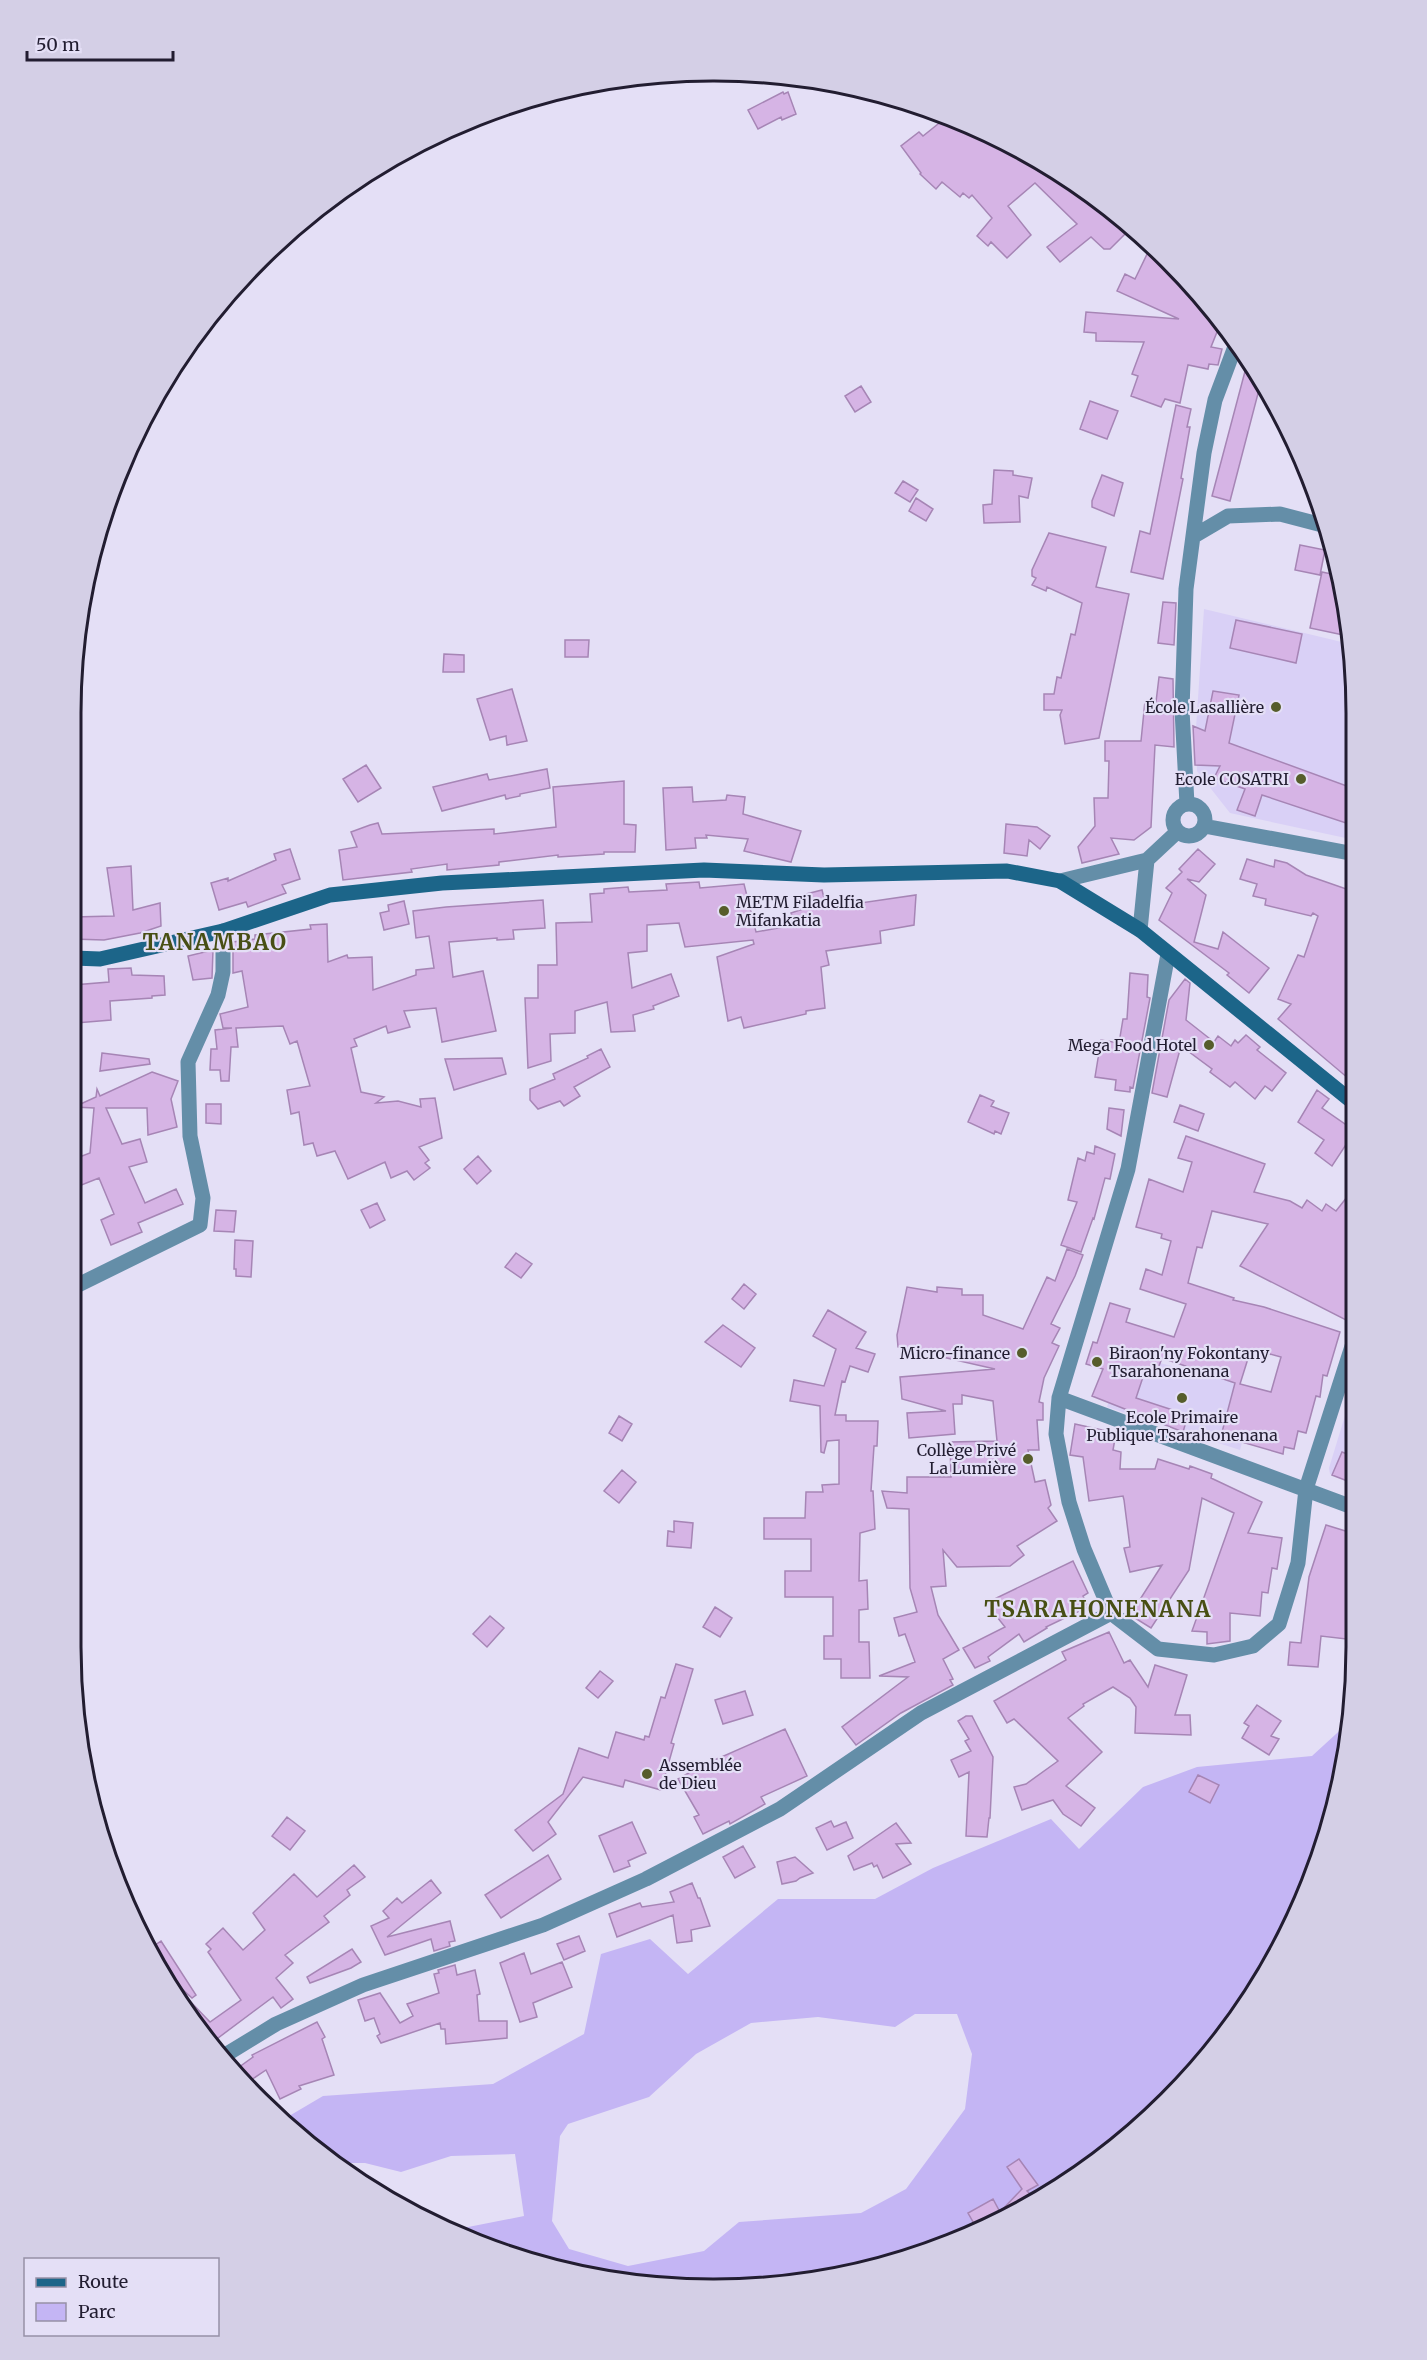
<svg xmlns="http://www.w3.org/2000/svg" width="1427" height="2360" font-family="Merriweather,serif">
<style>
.built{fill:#d9d0f6}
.green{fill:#c4b5f4;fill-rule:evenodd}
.building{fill:#d6b4e5;stroke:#a685b5;stroke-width:1.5;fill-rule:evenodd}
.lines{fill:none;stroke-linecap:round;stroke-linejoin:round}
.street{stroke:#648ea8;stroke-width:15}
.secondary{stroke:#1c6589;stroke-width:15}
.poi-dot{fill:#565d2b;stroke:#e4dff6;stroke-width:2}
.labels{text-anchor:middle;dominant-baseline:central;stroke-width:4.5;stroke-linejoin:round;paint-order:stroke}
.poi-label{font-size:16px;fill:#221d31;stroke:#e4dff6;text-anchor:end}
.district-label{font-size:22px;font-weight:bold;letter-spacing:1.5px;fill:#484f14;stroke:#e4dff6}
.rim{fill:none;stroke:#221d31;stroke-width:3}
</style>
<rect width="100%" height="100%" fill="#e4dff6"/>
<path class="built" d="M1204,609l146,35 5,27v169l-125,-27 -33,-42 -1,-43z
M1126,1345l34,18 97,25 -17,62 -133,-43z
M1355,1383v102l-25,-11 -1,-6z"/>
<path class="green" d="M1348,1723l-26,131 -74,150 -80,97 -63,56 -107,66 -78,32 -122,29 -85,5 -84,-5 -122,-29 -55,-23 6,-3 66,-13 -9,-62 -64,2 -50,16 -36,-9h-32l-11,-6 -38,-38 39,-23 170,-12 91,-50 17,-80 49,-15 38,35 90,-75h97l58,-31 118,-49 28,30 64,-62 54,-20 115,-11zM915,2014h42l15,40 -7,55 -59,80 -45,24 -122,9 -35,29 -76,15 -59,-17 -17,-28 8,-85 8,-12 81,-27 47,-43 55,-31 67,-6 77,10z"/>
<path class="building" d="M783,92l1,2 4,-2 8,22 -14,6 -1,-3 -23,12 -10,-19z
M948,116l12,4 111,59 58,51 -19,19h-6l-13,-12 -31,25 -13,-15 30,-23 -42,-41 -27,23 23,29 -24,23 -16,-16 -3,4 -11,-10 15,-18 -20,-23 -3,3 -6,-5 -3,4 -18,-15 -6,7 -16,-15 1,-1 -20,-27 18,-14 4,4z
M1150,248l47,41 24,33 -10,25 11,2 -4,16 -9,-1 -1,5 -20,-4 -8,38 -15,-4 -4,8 -30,-11 7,-20 -6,-2 12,-32 -48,-1v-8l-12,-1 2,-20 93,7 -62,-28 8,-17 10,5z
M1248,360l13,18v4l-31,119 -18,-5z
M861,386l10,16 -16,10 -10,-16z
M1090,401l28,10 -11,28 -27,-10z
M1176,405l15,4 -4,18h3l-9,51 2,1 -20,100 -32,-7 9,-41 10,3z
M994,470l19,1v4l19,3 -4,20 -9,-2 1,26 -36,1 -1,-18 9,-1z
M1102,475l21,8 -9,33 -22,-9v-6z
M903,481l15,9 -8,12 -15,-9z
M916,498l17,11 -7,12 -17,-10z
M1049,533l57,14 -10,40 33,7 -30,144 -34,6 -5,-29 2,-5h-18v-16h10l3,-17 4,1 10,-44 4,1 7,-32 -35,-16 -1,4 -14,-6 4,-7 -4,-2v-6z
M1300,545l25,5 -5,25 -25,-5z
M1322,572l14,3 12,61 -38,-8z
M1163,602l13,1 -2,42 -16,-2z
M1236,620l66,14 -6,29 -66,-15z
M565,640h24l-1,17h-23z
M444,654l20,1v17h-21z
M1159,677l14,2 1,68 -19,-2 -4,82 -17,13 -23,-2 8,16 -37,9 -4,-16 17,-21 -1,-28h14l1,-37h-4v-20h36l4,-40 11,1z
M512,689l15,52 -20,4 -1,-9 -16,4 -13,-41z
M1213,691l26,4 -10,48 126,46v37l-93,-31 -7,21 -18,-6 8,-21 -31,-11 6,-12 -25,-1 -2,-39 12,5z
M366,765l15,23 -23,14 -15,-23z
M547,769l3,19 -30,6v2l-14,3 -1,-4 -63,16 -9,-24 54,-13 2,6z
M624,781v43l12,1 -1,27h-31v2l-46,3v-2l-59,7v3l-52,5v-6l-36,5 1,3 -69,8 -4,-30 18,-3 -6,-15 19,-7 8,-2 4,11 112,-5v5l62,-7 -3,-40z
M692,787l1,15 33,-2 1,-5 18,2 -2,17 58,17 -10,31 -47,-11 4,-12 -42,-4 1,3h-12l1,10 -30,2 -3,-62z
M1006,824l31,3 13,9 -10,13 -11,-9 -2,16 -23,-3z
M290,849l10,30 -18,6 4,8 -38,14 -2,-5 -27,8 -8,-27 17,-5v3l48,-21 -2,-6z
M1198,849l17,15 -16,18 -12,-3 19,16 -12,47 24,7 5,-17 46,36 -20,25 -22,-18 2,-2 -70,-53 13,-27 -6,-5 16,-16 -3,-3z
M1247,859l27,8 1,-7 12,3 19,12 49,17v103l-8,20 8,4v65l-77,-65 13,-15 -13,-5 20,-44 6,2 14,-41 -5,-3 -2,3 -46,-11 1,-6 -13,-3 4,-12 -17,-5z
M131,866l2,44 27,-7 1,23 -21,7 -36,7 -31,-1v-22l41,-1 -7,-48z
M699,882l1,6 44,-4 12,48 39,-7 -4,-12 18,-6 -3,-13 16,-4 3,12 7,-2 1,4 21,-3v3l62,-9 -2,30 -34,6 1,12 -55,8 3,14 -8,2 4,41 -19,3v3l-62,14 -3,-11 -13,4 -11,-64 37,-13 -1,-4 -68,7 -6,-24 -32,2v26l-19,2 4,35 39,-14 8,22 -26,10 1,3 -21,6 2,16 -24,1 -4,-30 -32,9v22l-25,1 1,27 -23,7 -3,-70h13v-33h19l-1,-42 36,-1 -2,-28 14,-1v-4l24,-2 1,5 38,-2 -1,-6z
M543,900l2,28 -32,2 1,9 -17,1v-2l-48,4 4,35 30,-6 13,60 -54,11 -6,-34 -32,3 6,16 -22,6 -2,-7 -32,13 3,7 -6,2 10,44 23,5 -8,6 22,-2 23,6 -1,-8 15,-1 7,40 -23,9 10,13 -4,3 5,5 -16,12 -7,-9 -16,7 -6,-16 -37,17 -13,-28 -18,5 -4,-13 -9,2 -5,-33 -8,2 -4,-24 23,-4 -13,-45 -7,3 -7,-18 -47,2 2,19h-7l-2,34h-8l-1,-11h-10l1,-21h6l-2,-19 17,-2h-9l-3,-14 28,-7 -6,-36 -9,2v-31l22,-3v-4l56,-6 -1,-4 17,-1 1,38 19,-7 1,3 24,-1 1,33 43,-15v-5l18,-2 -5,-32 -13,2 -3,-27 33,-4z
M404,901l5,23 -25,6 -4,-17 9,-2 -1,-6z
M213,950l-1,28 -19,2 -5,-24z
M131,968l1,7 32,1 1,19 -13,1v2l-42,3 1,19 -35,3 -3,-38 36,-3 -1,-13z
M1130,973l18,2 -1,22 3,1 -17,90 -3,-1v5l-15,-2 1,-10 -21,-3 6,-37 18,3 4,-24h4z
M1185,979l5,4 -4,37 28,22 4,-6 13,10 4,-6 3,3 8,-8 14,12 -3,3 29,23 -14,18 -7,-5 -10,13 -20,-17 -5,5 -20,-15 2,-3 -31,-23 -14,51 -15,-4 17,-93z
M601,1049l9,18 -36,20 6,9 -16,10 -4,-5 -22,8 -8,-9v-11l25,-10 -2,-5 35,-16 -1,-2z
M102,1053l47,6 1,5 -50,7z
M502,1058l4,16 -52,16 -9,-31z
M152,1072l26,9 -7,18 6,28 -29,8 -1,-27h-41l16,36 18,-5 7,23 -18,5 16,36 31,-14 7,15 -45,19 4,9 -31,13 -10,-25 13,-6 -15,-36 -25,10v-29l16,-6 4,-45 -20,-1 22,-10 1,-8 3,7z
M1317,1090l12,9 -7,9 33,23 -23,35 -17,-13 9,-13 -26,-18z
M980,1095l14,6 -3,5 18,7 -8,21 -6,-3 -1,3 -26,-12z
M206,1104h15v20l-15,-1z
M1180,1105l24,9 -6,17 -24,-9z
M1109,1108l15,2 -3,26 -14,-7z
M1186,1136l79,28 -11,28 36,9 12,7 5,-8 15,11 4,-7 10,7 19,-24v107l-9,26 -106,-54 28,-42 -56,-13 -10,37 -5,-1 -9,36 46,15 -1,2 31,7 76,25 -13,44 -4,-1 -3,22 -4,-1 -10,37 -8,-2 -4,18 -10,-2 -1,7 -62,-18 14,-53 -73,-25 -6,16 -11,-3 -9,27 52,17 -5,17 -91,-36 11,-27 -17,-5 7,-22 4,1 13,-40 20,6 -4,13 48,15 12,-33 -46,-15 6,-20 16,6 9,-34 -10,-3 1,-4 -26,-7 13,-48 34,13 9,-30 -14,-4zM1251,1349l30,8 -10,35 -31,-8z
M1095,1146l20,8 -5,25 -5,-1 -11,41 -1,-1 -12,34 -20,-7 16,-43 -9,-2 10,-42 7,3 2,-9 7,2z
M478,1156l13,15 -14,13 -13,-15z
M377,1203l8,17 -15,8 -9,-18z
M216,1210l20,1 -2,21 -20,-1z
M235,1240l18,1 -2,36 -15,-1v-7h-2z
M1067,1249l16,6 -8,21 -24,48 9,4 -8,15 7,3 -15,32 -5,24 4,1v17h-6l2,30h-11l7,32 10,-2 6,25 -3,3 9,13 -40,25 7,9 -14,11 -53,1 -14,-17 3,36 -15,1 7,28 21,35 -16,9 10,20 -3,1 3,5 -52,28 -45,32 -14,-18 66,-50 -29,-1 36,-14 -10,-28 -6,2 -5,-18 23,-6 -7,-24 -1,-79 -22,-1 -5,-17 25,2v-16h44l-1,-35 47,-1 -4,-40 -31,-6v9h-9l2,30 -46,4 -2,-25 39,-2 -44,-12 -2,-22 95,-8 -97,-22 -1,-12 10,-48 30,5v-5l25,2v6h21v20l40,14 24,-52 8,4z
M516,1253l16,11 -11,14 -16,-11z
M744,1284l12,10 -12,15 -12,-10z
M828,1310l38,22 -10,16 19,6 -7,18 -18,-6 -5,16 -3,-1 -7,34h11v6h32l-1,25h-3l-3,45h2l2,38 -15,4 -1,48 8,-1 1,29 -9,1v32h10l1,36h-29v-19h-17v-23h9v-39h-48v-26h26v-32h-47v-21h41l1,-26h17l-1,-7 17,-1v-44l-12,1 -3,12 -3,-1 -1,-46 -30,-5 4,-21 30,6 2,-6 10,-31 -23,-13z
M723,1325l32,23 -14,19 -36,-25z
M619,1416l13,8 -10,17 -13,-8z
M1075,1424l41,9 -3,17 8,2 -1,17h35l3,-10 31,10 1,-3 22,8 -1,4 51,24 -14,31 34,5 -5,31 -5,-1 -4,25 -6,-1 -2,24 -30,-3v28l-23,3v-12l-15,-1 42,-118 -32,-15 -13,72 -38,58 -21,-13 32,-50 -32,7 -6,-24 6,-1 -6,-47 -1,-4 -34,5 -6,-44 -13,-2z
M1342,1452l13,5v27l-23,-9z
M622,1470l14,12 -17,21 -15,-12z
M674,1521l19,2 -2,25 -24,-2 1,-15 6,1z
M1326,1525l26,8 -5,13 6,3 -7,21 9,3v67l-34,-4 -3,31 -30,-2 2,-23 11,1 8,-66z
M1073,1561l15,32 -5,3 5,11 -42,20 1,1 -23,14 -5,-8 -31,23 2,4 -15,7 -12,-20 42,-21 -19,-24z
M715,1607l17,11 -12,19 -17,-10z
M490,1616l14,12 -17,19 -14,-13z
M1109,1632l15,31 6,-3 18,27 7,-22 32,10 -12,40h15l1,20 -56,-2 1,-26 -6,-9 -17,-11 -30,17 1,2 -16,12 34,34 -36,34 29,22 -14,18 -18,-12 -10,-14 -31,10 -8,-23 12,-3 32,-23 -44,-42 -7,4 -13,-22 72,-41 -4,-8z
M676,1664l17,5 -22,74 3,1 -13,46 -36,-10 -2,7 -40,-10 -35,45 8,12 -23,17 -18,-21 48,-36 16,-46 29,10 8,-26 28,8 1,-4 4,1 12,-40 4,1z
M600,1671l13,10 -15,17 -12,-10z
M745,1691l8,24 -30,9 -8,-24z
M1257,1705l24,16 -10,15 8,3 -10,16 -27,-17 7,-12 -5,-3z
M966,1716h6l21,41 -3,61h-1l-2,19 -21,-1 3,-64 -10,5 -8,-17 20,-9 -6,-10 4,-2 -11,-18z
M785,1729l22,47 -46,21 4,7 -35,20 -1,-3 -26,13 -9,-17 5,-2 -21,-36 23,-13z
M1198,1775l21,10 -9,18 -21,-11z
M287,1817l18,14 -15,19 -18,-14z
M831,1821l3,6 12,-5 7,16 -26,12 -11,-22z
M632,1822l14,31 -18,8 2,5 -16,6 -15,-36z
M896,1823l15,20 -15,1 15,20 -28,14 -6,-13 -3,2 -2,-4 -18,7 -6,-14z
M743,1846l12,21 -20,11 -12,-21z
M548,1855l13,24 -60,39 -16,-23z
M795,1857l18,16 -13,5 -4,3 -14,3 -5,-22z
M354,1865l11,12 -18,13 3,5 -26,21 5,6 -44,33 8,8 -17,15 17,21 -12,9 -8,-11 -63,47 -7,-6 -23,-38 5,-4 25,26 31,-22 -33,-48 3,-3 -5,-5 17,-16 20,22 22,-20 -12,-17 41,-39 23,23z
M431,1880l10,13 -54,44 63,-16 5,20 -6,1 1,4 -16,5 -3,-12 -46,16 -14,-29 18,-8 -6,-7 14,-13 5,5z
M692,1883l6,15h2l10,28 -19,4 1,11 -15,2 -4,-28 -56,22 -8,-23 31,-11 2,4 32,-5 -4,-10z
M579,1936l6,15 -21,9 -7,-16z
M161,1941l35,54 -4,3 -31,-28 -13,-20z
M352,1949l9,13 -10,6 -41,15 -3,-6z
M524,1953l7,21 31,-12 10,25 -39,16 4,14 -17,5 -20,-59z
M455,1965l2,10 18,-5 5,24 -3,1 2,26h28v17l-61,6 -1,-15h-4l-1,-6 -59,20 -4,-7 3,-2 -6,-16 -9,3 -7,-21 22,-7 20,30 13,-7 -6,-12 32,-11 -5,-19 5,-1 -1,-3z
M317,2022l8,15 -3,2 12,36 -35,11 2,3 -21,10 -14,-29 -18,12 -13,-12 18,-13 -1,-2z
M1019,2159l19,26 -11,6 7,7 -7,7 -29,18 -4,2 -2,-4 5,-5 -21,11 -8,-14 25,-14 7,13 22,-23 -15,-22z"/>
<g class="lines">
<path class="street" d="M1194,536l34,-20 52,-2 46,12
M1187,804l-5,-94 4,-121 18,-136 11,-53 21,-56
M1173 820a16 16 0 1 1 32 0a16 16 0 1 1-32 0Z
M1204,826l151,28
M1060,881l87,-21 30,-28
M1140,930l7,-70
M1168,954l-40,215 -69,229 296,110
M74,1287l126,-62 3,-27 -13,-62 -2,-74 30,-67 5,-23v-41
M1059,1398l-3,36 13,68 15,47 27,64 47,36 56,6 39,-9 26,-22 19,-61 8,-74 49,-152
M222,2057l54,-33 87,-39 180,-60 103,-46 134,-70 141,-96 190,-100"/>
<path class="secondary" d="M73,958l27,1 123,-28 107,-36 112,-12 262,-13 120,5 183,-4 53,10 80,49 215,174"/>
</g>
<g class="poi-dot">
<circle cx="1276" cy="707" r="6"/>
<circle cx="1301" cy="779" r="6"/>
<circle cx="724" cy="911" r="6"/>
<circle cx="1209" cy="1045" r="6"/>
<circle cx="1022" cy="1353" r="6"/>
<circle cx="1097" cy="1362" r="6"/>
<circle cx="1182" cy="1398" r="6"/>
<circle cx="1028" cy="1459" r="6"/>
<circle cx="647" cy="1774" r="6"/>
</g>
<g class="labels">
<g class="poi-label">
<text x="1264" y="707">École Lasallière</text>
<text x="1289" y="779">Ecole COSATRI</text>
<text x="736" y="902" text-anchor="start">METM Filadelfia<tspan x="736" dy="18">Mifankatia</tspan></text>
<text x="1197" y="1045">Mega Food Hotel</text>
<text x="1010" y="1353">Micro-finance</text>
<text x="1109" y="1353" text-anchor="start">Biraon'ny Fokontany<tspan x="1109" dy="18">Tsarahonenana</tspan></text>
<text x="1182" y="1417" text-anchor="middle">Ecole Primaire<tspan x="1182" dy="18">Publique Tsarahonenana</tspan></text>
<text x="1016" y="1450">Collège Privé<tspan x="1016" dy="18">La Lumière</tspan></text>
<text x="659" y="1765" text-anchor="start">Assemblée<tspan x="659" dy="18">de Dieu</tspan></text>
</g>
<g class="district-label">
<text x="215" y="942">TANAMBAO</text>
<text x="1098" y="1609">TSARAHONENANA</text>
</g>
</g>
<path d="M0 0H1427V2360H0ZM713 81H714A632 632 0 0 1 1346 713V1647A632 632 0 0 1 714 2279H713A632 632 0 0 1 81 1647V713A632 632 0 0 1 713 81Z" fill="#d4cfe6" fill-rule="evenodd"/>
<path class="rim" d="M713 81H714A632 632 0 0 1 1346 713V1647A632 632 0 0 1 714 2279H713A632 632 0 0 1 81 1647V713A632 632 0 0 1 713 81Z"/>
<rect x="24" y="2258" width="195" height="78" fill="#e4dff6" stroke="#9691a7" stroke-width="1.5"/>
<rect x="36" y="2278" width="30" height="9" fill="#1c6589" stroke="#9691a7" stroke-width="1.5"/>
<text x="78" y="2288" font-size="18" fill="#221d31">Route</text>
<rect x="36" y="2303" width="30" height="18" fill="#c4b5f4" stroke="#9691a7" stroke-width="1.5"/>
<text x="78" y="2318" font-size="18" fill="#221d31">Parc</text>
<path d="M27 51v9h146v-9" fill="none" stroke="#221d31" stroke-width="3"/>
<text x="36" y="51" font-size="18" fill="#221d31" stroke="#e4dff6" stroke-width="4.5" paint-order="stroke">50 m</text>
</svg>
